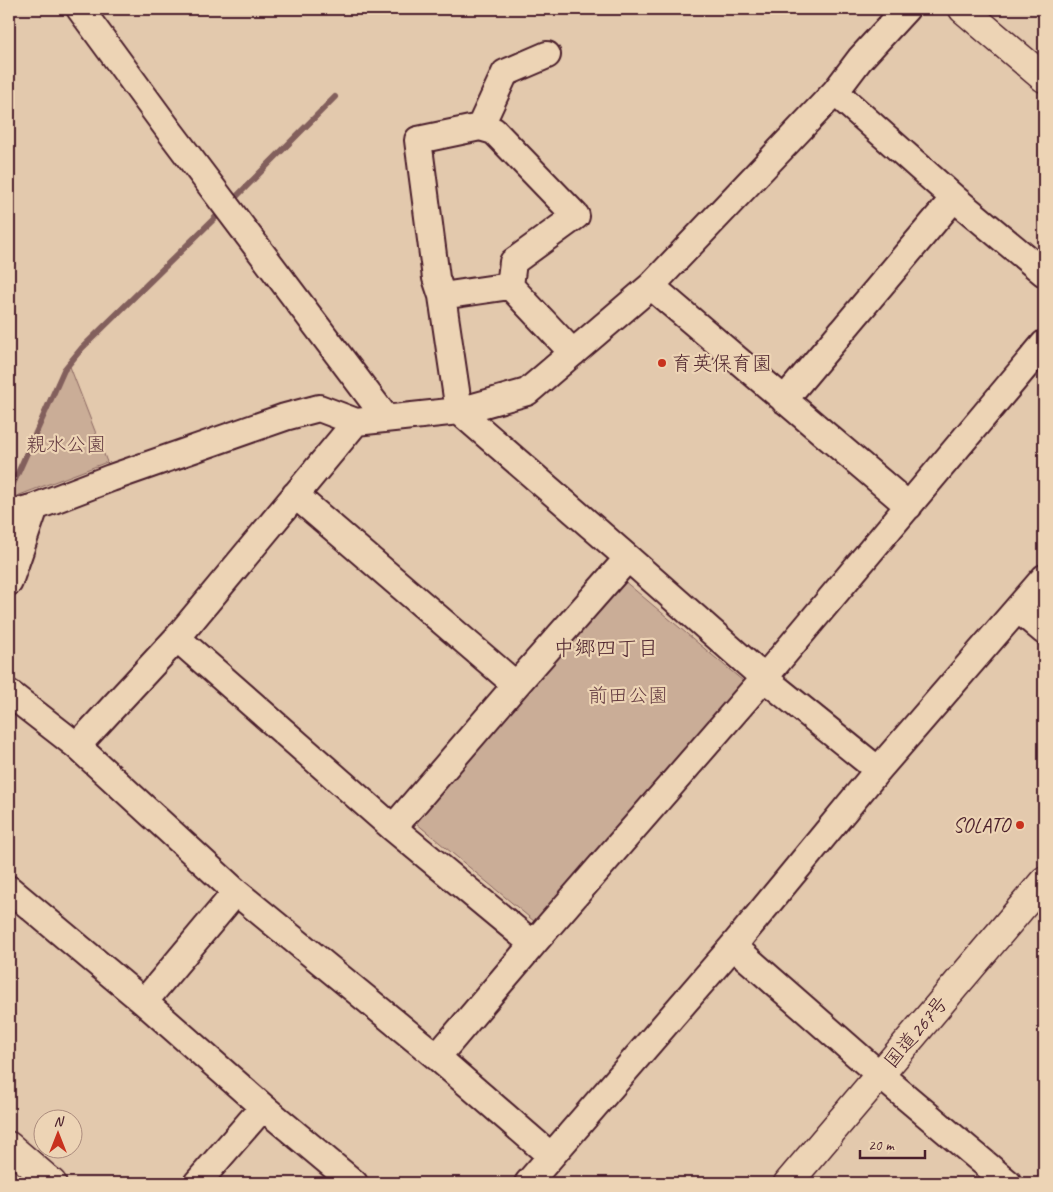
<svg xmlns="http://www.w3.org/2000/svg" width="1053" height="1192" font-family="Caveat,'Klee One',sans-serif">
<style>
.green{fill:#caad97;stroke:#8a6661}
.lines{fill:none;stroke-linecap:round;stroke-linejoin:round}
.stream{stroke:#825e5b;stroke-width:6}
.street-casing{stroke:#4a1f2b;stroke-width:30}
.secondary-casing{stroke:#4a1f2b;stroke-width:31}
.highway-casing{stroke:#4a1f2b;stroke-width:31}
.street{stroke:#edd4b5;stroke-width:26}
.secondary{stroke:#edd4b5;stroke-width:28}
.highway{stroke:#edd4b5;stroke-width:28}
.poi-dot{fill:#c8321e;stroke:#edd4b5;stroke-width:2}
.labels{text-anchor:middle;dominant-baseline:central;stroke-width:4.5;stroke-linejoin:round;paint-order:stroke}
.poi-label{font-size:20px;fill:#4a1f2b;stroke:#edd4b5;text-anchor:start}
.park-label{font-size:20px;fill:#643b41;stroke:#edd4b5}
.street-label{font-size:20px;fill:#4a1f2b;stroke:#edd4b5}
.neighbourhood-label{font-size:21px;fill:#4a1f2b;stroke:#edd4b5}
</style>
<rect width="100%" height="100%" fill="#e3c9ad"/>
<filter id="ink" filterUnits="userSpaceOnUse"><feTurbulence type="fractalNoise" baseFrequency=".02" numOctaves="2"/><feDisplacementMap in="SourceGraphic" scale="10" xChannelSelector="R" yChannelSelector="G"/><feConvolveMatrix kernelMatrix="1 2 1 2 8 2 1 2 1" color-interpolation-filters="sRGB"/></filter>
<g filter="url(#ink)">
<path class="green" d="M69,364l38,98 -98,37v-6l58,-127z
M623,580l120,101 -208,241 -119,-99z"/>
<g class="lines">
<path class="stream" d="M231,202l104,-105
M9,493l55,-123 18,-22 140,-137"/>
<defs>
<path id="street" d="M80,9l88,120 218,289
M835,92l119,106 90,75
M480,127l25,-54 42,-18
M510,286l63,67
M651,286l258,220
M442,296l68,-10 3,-24 63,-46 -82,-85 -14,-4 -62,13 18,138 6,18 17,115 169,147 136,120 114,92
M784,400l170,-202
M295,495l221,190
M9,514l26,-7 76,-29 174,-61 34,-9 37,14 103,-11 68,-19 124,-106 184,-194 25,-33 46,-50
M9,582l26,-75
M1018,609l26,22
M177,638l216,190 140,116 231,-266 280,-334
M9,693l68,53 159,146 201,165 114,99
M77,746l100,-108 179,-216
M393,828l123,-143 112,-127
M9,889l135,113 119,105 91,76
M733,946l147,129 128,108
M144,1002l92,-110
M437,1057l96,-113
M197,1183l66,-76
M528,1183l205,-237 145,-176 166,-192"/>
<path id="secondary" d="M963,9l81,69
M9,1146l43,37"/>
<path id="highway" d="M788,1183l256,-302"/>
</defs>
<use href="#street" class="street-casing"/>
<use href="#secondary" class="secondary-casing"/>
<use href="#highway" class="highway-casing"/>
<use href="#street" class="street"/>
<use href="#secondary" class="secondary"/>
<use href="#highway" class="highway"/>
</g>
</g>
<g class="poi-dot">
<circle cx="662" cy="363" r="5"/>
<circle cx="1020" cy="825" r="5"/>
</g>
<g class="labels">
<g class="poi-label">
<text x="672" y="363">育英保育園</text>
<text x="1010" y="825" text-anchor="end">SOLATO</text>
</g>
<g class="park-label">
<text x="66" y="444">親水公園</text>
<text x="628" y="695">前田公園</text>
</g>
<g class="street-label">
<text transform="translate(916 1032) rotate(-50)">国道267号</text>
</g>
<g class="neighbourhood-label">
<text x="606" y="648">中郷四丁目</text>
</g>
</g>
<rect width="1053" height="1192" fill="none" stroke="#edd4b5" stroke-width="30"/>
<rect x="15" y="15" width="1023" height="1162" fill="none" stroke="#4a1f2b" stroke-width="2" filter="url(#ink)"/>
<g transform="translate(58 1134)"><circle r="24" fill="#edd4b5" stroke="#ac8c7e"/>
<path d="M0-4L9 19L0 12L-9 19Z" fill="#c8321e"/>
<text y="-8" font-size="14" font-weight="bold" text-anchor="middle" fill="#4a1f2b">N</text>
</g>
<path d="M860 1150v8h65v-8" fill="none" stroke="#4a1f2b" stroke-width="2.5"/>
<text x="868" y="1150" font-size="15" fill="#4a1f2b" stroke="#edd4b5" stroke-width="4" paint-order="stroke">20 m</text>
</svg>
